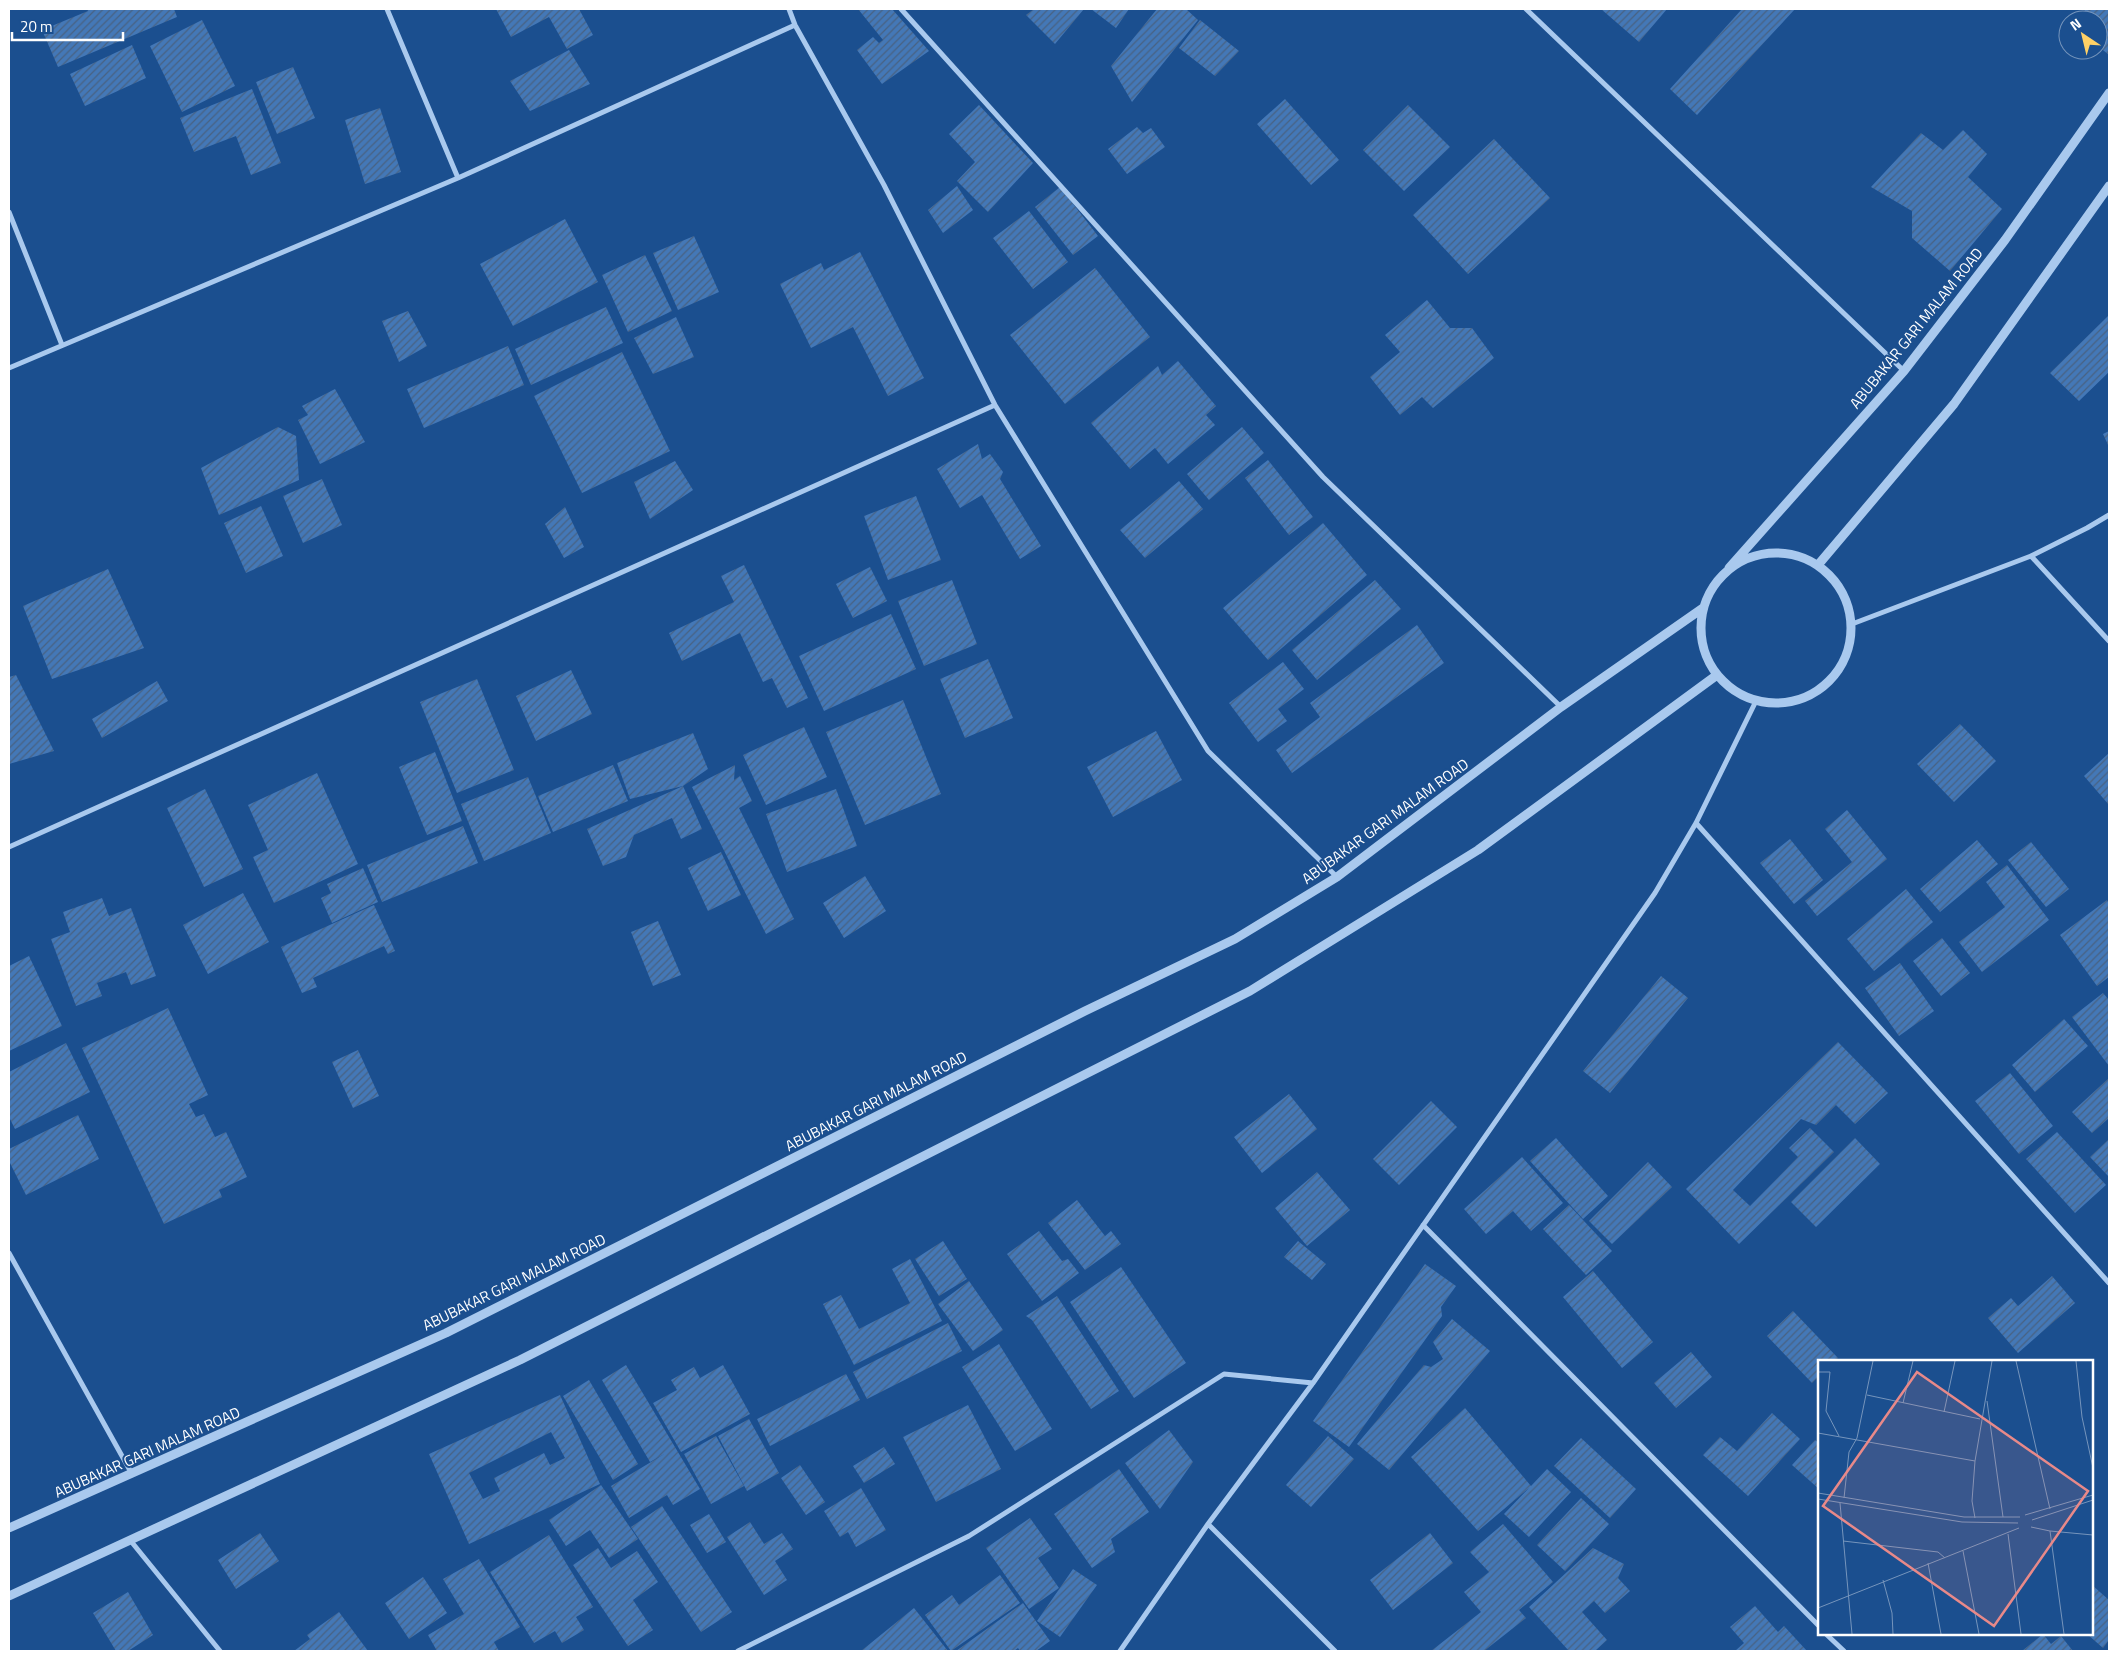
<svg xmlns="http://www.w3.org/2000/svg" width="2118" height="1660" font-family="'Titillium Web',sans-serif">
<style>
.building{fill:url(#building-hatch);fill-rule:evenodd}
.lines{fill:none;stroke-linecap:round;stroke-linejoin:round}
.minor{stroke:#a9c9ee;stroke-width:5}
.tertiary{stroke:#a9c9ee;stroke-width:9}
.labels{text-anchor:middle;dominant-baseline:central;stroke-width:4;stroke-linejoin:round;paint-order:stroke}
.street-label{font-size:15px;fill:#fff;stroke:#1b4f8f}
.inset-road{fill:none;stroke:#7695bc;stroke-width:1}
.view{fill:#e88989;fill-opacity:0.15;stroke:#e88989;stroke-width:2.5}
.inset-edge{fill:none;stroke:#fff;stroke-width:2.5}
</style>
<defs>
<pattern id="building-hatch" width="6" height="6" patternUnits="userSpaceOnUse" patternTransform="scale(1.25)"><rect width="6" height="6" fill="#4478b7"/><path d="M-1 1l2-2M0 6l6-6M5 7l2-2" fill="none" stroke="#486282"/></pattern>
</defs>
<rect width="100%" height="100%" fill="#1b4f8f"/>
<path class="building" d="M87,9h87l3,8 -119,50 -16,-37 46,-19z
M496,9h83l14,26 -26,14 -18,-32 -38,20z
M858,9h34l37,42 -47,33 -25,-34 16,-13 6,6 4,-3z
M1034,9h50l-29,35 -29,-29z
M1091,9h38l-13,19z
M1157,9h29l12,11 -66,82 -21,-36z
M1601,9h66l-28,33z
M1742,9h53l-98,106 -27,-26z
M2086,9h23v46l-11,-9v-26h-21z
M202,20l33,66 -53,26 -32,-66z
M1200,20l39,31 -24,25 -36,-28z
M132,45l14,33 -61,28 -15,-32z
M569,50l21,34 -60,27 -20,-30z
M293,67l22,51 -38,16 -21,-52z
M252,89l29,74 -30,12 -15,-39 -42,16 -14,-34z
M1285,99l54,61 -28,25 -54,-61z
M979,105l54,58 -45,49 -31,-31 18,-19 -26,-28z
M1408,105l42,42 -46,44 -41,-41z
M380,108l21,64 -36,12 -20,-64z
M1137,127l6,6 8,-5 14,19 -38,27 -19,-25z
M1963,130l24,24 -19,23 34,32 -52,62 -38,-33v-27l-41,-24 50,-54 22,17z
M1494,139l56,59 -82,76 -55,-59z
M957,186l16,24 -30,23 -15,-23z
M1060,187l38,49 -25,19 -38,-48z
M1029,211l39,51 -35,27 -40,-51z
M565,219l33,63 -85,44 -33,-62z
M694,236l25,56 -41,18 -25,-57z
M860,252l64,126 -36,18 -35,-69 -42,21 -31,-64 41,-21 3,7z
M645,255l27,56 -44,21 -26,-57z
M1095,268l55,69 -85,67 -55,-69z
M1427,300l23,28h22l22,30 -61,50 -11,-11 -22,18 -30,-38 30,-25 -15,-17z
M606,307l17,36 -92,42 -16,-36z
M408,311l19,35 -28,16 -17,-41z
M2109,315v57l-30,29 -29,-28z
M676,317l18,40 -41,17 -19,-36z
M508,346l16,39 -100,43 -17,-39z
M622,352l48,99 -88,42 -48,-97z
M1178,361l38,45 -10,9 9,10 -47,39 -13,-16 -25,21 -39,-46 67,-57 4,9z
M335,389l30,53 -45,22 -22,-44 10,-5 -6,-9z
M278,427l18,9 3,44 -80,35 -18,-47z
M1242,427l22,26 -55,47 -22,-26z
M2109,431v16l-6,-13z
M978,444l4,15 8,-5 13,18 -3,7 41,67 -21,13 -38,-64 -22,13 -23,-39z
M1268,460l45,57 -24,18 -44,-57z
M675,461l18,29 -43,29 -16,-37z
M322,479l20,46 -39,18 -20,-47z
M1179,481l24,28 -58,49 -25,-28z
M916,496l25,64 -53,20 -24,-64z
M261,506l22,50 -37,17 -22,-50z
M565,507l19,40 -20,11 -19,-34z
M1323,523l44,52 -99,85 -45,-52z
M744,565l64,133 -21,10 -15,-30 -9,4 -23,-49 -58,28 -13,-28 65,-31 -13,-26z
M870,567l17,34 -34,17 -17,-34z
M108,569l36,79 -92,31 -29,-73z
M952,580l25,64 -53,22 -26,-65z
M1375,580l26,29 -84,71 -25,-30z
M891,614l25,55 -92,42 -25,-55z
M1417,625l27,38 -152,110 -16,-23 44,-33 -10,-14z
M988,659l25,59 -48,20 -25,-59z
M1283,662l21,27 -26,20 9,12 -29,21 -29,-39z
M571,670l21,44 -56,27 -20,-45z
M16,675l38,76 -45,13v-87z
M477,679l37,91 -57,23 -37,-91z
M157,681l11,20 -66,37 -10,-19z
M903,700l38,94 -76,31 -39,-93z
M1960,724l36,37 -42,41 -37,-38z
M804,727l23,50 -61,28 -23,-50z
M1156,731l26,49 -69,37 -26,-50z
M693,733l15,36 -25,17 -53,13 -13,-36z
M435,752l27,69 -35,14 -28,-68z
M2109,753v52l-25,-29z
M613,765l15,36 -75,31 -15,-36z
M735,765l-1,15 6,-4 12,25 -13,7 55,111 -28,15 -74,-147z
M317,773l41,91 -84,39 -21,-46 15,-7 -20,-45z
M528,777l23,56 -67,28 -23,-57z
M683,786l19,43 -21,10 -9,-21 -38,17 -8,22 -23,9 -16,-37z
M205,789l38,80 -39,18 -37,-79z
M836,789l21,57 -70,26 -21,-58z
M1847,810l40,49 -70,57 -12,-15 47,-39 -27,-33z
M463,826l15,37 -96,39 -15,-37z
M1790,839l33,41 -29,24 -34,-41z
M1977,840l21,24 -58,48 -20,-23z
M2031,842l38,47 -23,18 -38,-47z
M721,852l20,43 -33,16 -20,-43z
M2007,865l42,55 -67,52 -23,-30 46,-35 -19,-25z
M363,868l15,34 -46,21 -11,-25 10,-5 -4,-9z
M865,876l21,35 -42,27 -21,-35z
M1906,889l27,33 -59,49 -27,-32z
M243,893l26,49 -61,32 -25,-49z
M102,898l7,18 22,-8 25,68 -25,9 -5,-13 -29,11 5,13 -26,10 -25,-67 19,-7 -7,-20z
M2107,900l2,4v73l-12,9 -37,-51z
M374,905l21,46 -7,3 -4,-8 -71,32 4,9 -15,6 -21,-46z
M658,921l23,54 -28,11 -22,-54z
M1942,938l28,35 -29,23 -28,-35z
M29,956l33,70 -53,25v-85z
M1900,963l34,48 -35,25 -34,-48z
M1661,976l27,22 -78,95 -27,-22z
M2103,993l6,7v66l-37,-49z
M168,1008l40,87 -19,9 7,13 8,-3 11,23 11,-5 21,45 -28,13 3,7 -58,27 -82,-176z
M2064,1019l24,27 -53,46 -23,-27z
M1838,1042l50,51 -33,31 -19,-19 -20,20 -15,-6 -68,71 17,16 48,-49 -9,-9 21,-20 24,24 -95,92 -53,-55z
M66,1043l24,49 -75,37 -6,-12v-45z
M358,1050l21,46 -26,12 -21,-46z
M2010,1073l43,53 -34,28 -44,-53z
M2109,1078v40l-17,15 -20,-21z
M1289,1094l28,35 -55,44 -28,-36z
M1431,1101l26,26 -58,58 -26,-26z
M78,1115l21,44 -73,36 -17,-34v-12z
M2057,1132l49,53 -31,28 -49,-54z
M1556,1138l52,58 -25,23 -53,-58z
M1855,1138l25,26 -64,63 -25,-25z
M2109,1139v38l-19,-20z
M1522,1157l41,46 -32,28 -18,-20 -27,23 -22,-25z
M1648,1162l24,25 -60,57 -23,-23z
M1317,1172l33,38 -43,36 -32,-38z
M1077,1200l28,36 6,-5 10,13 -36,26 -37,-47z
M1569,1205l43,46 -26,24 -43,-46z
M1039,1231l23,30 6,-2 11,14 -37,28 -35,-47z
M943,1241l24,38 -28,17 -24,-37z
M1298,1241l28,23 -14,16 -28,-23z
M910,1259l32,62 -88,44 -31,-61 18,-9 18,34 51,-26 -18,-34z
M1425,1264l31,22 -15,21 1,9 -93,131 -36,-26z
M1121,1267l65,96 -52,35 -64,-96z
M1593,1271l60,71 -31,26 -59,-71z
M2052,1276l23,27 -57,50 -30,-35 23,-20 7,8z
M969,1281l34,49 -30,21 -35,-47z
M1057,1296l62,95 -28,18 -59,-89 -6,-4z
M1793,1311l45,47 -4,3h-15v15l-7,7 -45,-47z
M1452,1319l38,32 -101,119 -32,-26 67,-79 7,2 12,-8 -10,-17z
M948,1323l14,28 -95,48 -14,-27z
M999,1344l53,85 -37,22 -53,-84z
M1691,1352l21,25 -36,31 -22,-25z
M626,1365l74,124 -27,16 -6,-10 -38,23 -18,-32 55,-33 -16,9 -48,-82z
M723,1365l27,49 -69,38 -28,-49 24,-13 -6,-10 23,-13 6,11z
M846,1374l14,26 -90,46 -13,-27z
M589,1380l49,84 -25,16 -50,-84z
M560,1395l40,89 -131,60 -40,-90zM551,1432l14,26 -15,7 -6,-12 -50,25 6,13 -17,8 -14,-26z
M968,1405l33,64 -65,33 -33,-65z
M1465,1408l66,78 16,-17 24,23 -42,45 -25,-23 25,-26 -51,43 -67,-74z
M1772,1413l28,26 -52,57 -45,-41 17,-18 17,14z
M749,1419l30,54 -32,18 -29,-55z
M1169,1430l24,32 -33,47 -35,-46z
M716,1436l28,50 -33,18 -27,-50z
M1328,1436l26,23 -43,48 -25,-22z
M1581,1438l55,51 -26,29 -56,-52z
M1815,1440l4,3v46l-27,-24z
M884,1447l11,17 -31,19 -11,-17z
M800,1465l25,37 -19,13 -25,-37z
M1119,1469l30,43 -38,27 4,13 -23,16 -38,-54z
M601,1485l37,54 -29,19 -19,-28 -24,16 -17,-26z
M861,1488l25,42 -30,17 -8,-15 -8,5 -16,-26z
M1581,1498l28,26 -44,47 -28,-26z
M662,1506l70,106 -31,20 -70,-105z
M709,1514l17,28 -19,11 -17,-28z
M1030,1518l22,31 -14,9 21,30 -30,21 -43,-61z
M750,1522l14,22 18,-11 11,16 -18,12 12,19 -23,15 -37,-58z
M1503,1524l50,58 -34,28 7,8 -42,33h-53l50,-39 -17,-20 25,-20 -19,-20z
M260,1533l19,28 -43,28 -18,-29z
M1430,1533l23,30 -60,47 -23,-30z
M549,1535l44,72 -17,10 8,13 -22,13 -7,-12 -21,12 -44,-71z
M598,1548l13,20 26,-17 21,31 -25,18 20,30 -25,16 -55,-81z
M1593,1548l31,16 -6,14 12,13 -25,22 -11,-12 -12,11 25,28 -12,11h-26l-40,-44z
M479,1559l41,68 -26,15 5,9h-62l-9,-16 36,-21 -21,-35z
M1073,1569l24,16 -37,52 -23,-16z
M1000,1575l20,28 -69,48 -26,-36 27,-20 7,10z
M423,1577l24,36 -38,26 -24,-36z
M2092,1585l17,15v40l-6,8 -16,-14h5z
M128,1592l25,43 -25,16h-12l-23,-38z
M1023,1603l27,38 -14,10h-16l-2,-3 -4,3h-58z
M1755,1606l23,26 6,-6 23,25h-72l9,-8 -14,-16z
M914,1608l34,43h-87z
M339,1612l29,39h-74l16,-12 -3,-4z
M2043,1634l8,10 10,-8 12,15h-51z"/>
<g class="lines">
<path class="minor" d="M387,9l71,169
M789,9l6,16 89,160 111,220 213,346 129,126
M901,9l422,468 238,230
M1526,9l378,362
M9,212l53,133
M9,368l449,-190 337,-153
M2109,515l-22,13 -56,28 78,85
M1852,624l179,-68
M1696,823l413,460
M9,847l986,-442
M1423,1225l396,401
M9,1253l123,221
M1208,1524l127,127
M130,1540l90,111
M1826,1634l18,17
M738,1651l231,-115 255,-162 89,9
M1120,1651l88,-127 105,-141 342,-490 41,-70 60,-122"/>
<path class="tertiary" d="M1701 628a75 75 0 1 1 150 0a75 75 0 1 1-150 0Z
M1818,565l136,-161 155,-218
M1729,568l175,-197 101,-131 104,-147
M9,1528l437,-195 639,-322 150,-72 102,-62 224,-170 142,-99
M9,1596l511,-236 730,-369 228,-141 239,-175"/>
</g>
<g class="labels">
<g class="street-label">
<text transform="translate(1916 328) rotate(-51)">ABUBAKAR GARI MALAM ROAD</text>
<text transform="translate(1385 821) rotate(-36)">ABUBAKAR GARI MALAM ROAD</text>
<text transform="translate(876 1101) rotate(-27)">ABUBAKAR GARI MALAM ROAD</text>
<text transform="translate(514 1282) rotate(-26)">ABUBAKAR GARI MALAM ROAD</text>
<text transform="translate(147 1452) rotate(-24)">ABUBAKAR GARI MALAM ROAD</text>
</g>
</g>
<g transform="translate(1818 1360)">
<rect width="275" height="275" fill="#1b4f8f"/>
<path class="inset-road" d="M198,1l34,148M258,1l6,56 11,51M0,12h12l-4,39 13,25M49,35l113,24M169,41l16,116M85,43l10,-42M126,52l11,-51M0,73l157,28M0,133l146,24h56M26,138l5,-46 8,-14 16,-77M0,139l144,23 56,1M22,143l12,131M207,155l68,-20M157,158l-3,-17 3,-40 17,-100M214,160l61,-20M213,167l19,4M190,174l13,100M25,181l95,11 7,6M145,191l16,83M110,203l13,71M65,220l9,33 1,21M0,248l201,-80M246,274l-14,-103 43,4"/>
<path class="view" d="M99,12l171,119 -94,135 -171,-120z"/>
<rect width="275" height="275" class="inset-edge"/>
</g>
<rect width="2118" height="1660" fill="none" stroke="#ffffff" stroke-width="20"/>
<g transform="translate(2083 35) rotate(325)"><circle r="24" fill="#1b4f8f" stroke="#7695bc"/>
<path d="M0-4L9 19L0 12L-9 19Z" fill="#ffd166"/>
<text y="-8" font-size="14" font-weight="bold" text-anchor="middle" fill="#ffffff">N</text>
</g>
<path d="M12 32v8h111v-8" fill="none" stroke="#ffffff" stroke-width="2.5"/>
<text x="20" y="32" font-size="15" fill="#ffffff" stroke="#1b4f8f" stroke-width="4" paint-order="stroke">20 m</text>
</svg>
